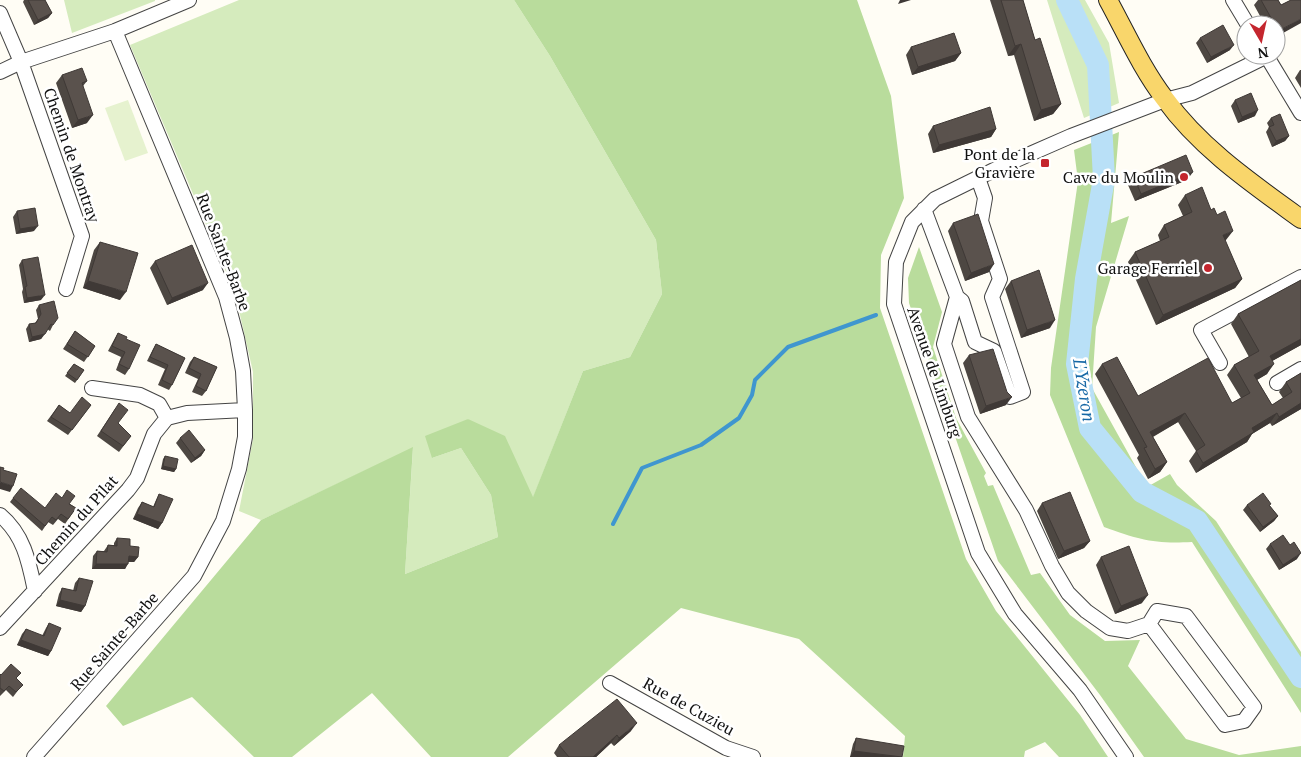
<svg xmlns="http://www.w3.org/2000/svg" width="1301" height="757" font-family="'PT Serif',serif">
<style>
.green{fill:#d5ebbd}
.forest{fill:#b9dc9c}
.pitch{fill:#e6f2cf}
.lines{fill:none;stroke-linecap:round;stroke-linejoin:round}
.stream{stroke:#3f96cf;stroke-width:4}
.river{stroke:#b9e0f7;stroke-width:22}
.minor-casing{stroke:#444;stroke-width:16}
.major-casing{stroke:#222;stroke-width:20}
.minor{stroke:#fff;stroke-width:14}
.major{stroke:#f9d66b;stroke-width:18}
.wall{fill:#4d4742}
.shaded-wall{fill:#3f3936}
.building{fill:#5a524d;stroke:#3f3936}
.poi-dot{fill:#c4262e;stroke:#fff;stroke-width:2}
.labels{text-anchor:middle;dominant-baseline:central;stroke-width:5;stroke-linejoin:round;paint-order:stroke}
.poi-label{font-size:16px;fill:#111;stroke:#fff;text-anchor:end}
.street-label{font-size:16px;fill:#111;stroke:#fff}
.water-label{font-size:18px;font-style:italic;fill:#1768a6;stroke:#fff}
</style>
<rect width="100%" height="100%" fill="#fffdf5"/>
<path class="green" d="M64,0h91v1l-83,32z
M239,0h275l36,56 106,184 6,54 -32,63 -47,14 -50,127 -65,-79 -36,39 29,-10 30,47 7,42 -93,37 8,-126 -152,72 -22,-9 14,-72v-67l-18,-79 -105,-248z
M1047,0h38l24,43 10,60 -35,15z"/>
<path class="forest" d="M514,0h343l34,96 13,102 -23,57 -1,53 86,251 30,52 84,104 28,42h-49l-14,-15 -20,9 -1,6h-121l2,-21 -106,-97 -118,-31 -173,149h-77l-59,-64 -80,64h-38l-62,-60 -69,29 -17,-20 155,-186 152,-73 -8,127 93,-37 -7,-42 -30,-47 -29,10 -7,-22 43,-17 37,17 28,61 50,-126 47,-14 32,-63 -6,-54 -106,-184z
M1119,132l-8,91 18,-7 -33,111 -4,61 55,99 23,-13 7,11 39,36 85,131v61l-109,-171c-38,2 -52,-2 -88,-15l-54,-132 1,-27 27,-187 -4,-31z
M919,247l23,65 -9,35 23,71 30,55 -2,3 4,10 5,-1 38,90 9,-2 30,42 35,26 35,-1 -12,26 58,73 53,16 62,-9v11h-157l-44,-62 -102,-134 -89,-258 -1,-25z"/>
<path class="pitch" d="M128,100l20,53 -23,8 -20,-53z"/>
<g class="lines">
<path class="stream" d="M613,524l29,-56 59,-23 38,-27 13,-23 3,-15 33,-33 88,-32"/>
<path class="river" d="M1067,0l31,65 6,114 -18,100 -9,85 13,64 52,64 55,29 104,156"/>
<defs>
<path id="minor" d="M1233,0l15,25
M0,13l21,49 61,174 -16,53
M1266,55l35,58
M0,72l21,-10 94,-31 74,-31
M924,209l33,88 5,4 13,41 19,9 16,46 13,-5 -31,-95 8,-18 -19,-58 4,-23 -7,-20
M957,297l-13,47 24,73 58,93 26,56 16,27 18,18 24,17 18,3 21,-7 76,101 19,-4 10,-14 -68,-91 -29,-5 -8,13
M1220,363l-19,-33 100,-53
M1277,383l24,-14
M92,388l48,7 19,9 8,14
M0,515c24,20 29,47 35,76
M0,628l128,-138 9,-12 17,-44 13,-16 20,-5 58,-3
M610,683l116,65 27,9
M34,757l160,-181 29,-55 16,-52 6,-32v-27l-2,-39 -6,-33 -11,-41 -111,-266
M1126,757l-46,-67 -65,-76 -37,-61 -84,-249 2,-42 16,-40 23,-23 63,-31 73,-32 94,-36 27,-7 75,-37"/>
<path id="major" d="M1108,0c18,33 34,69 57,99 35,49 88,85 136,120"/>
</defs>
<use href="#minor" class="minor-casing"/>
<use href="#major" class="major-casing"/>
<use href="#minor" class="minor"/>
<use href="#major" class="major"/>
</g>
<path class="wall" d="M24,0h21l7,13 -4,5 -14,7 -11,-23z
M990,0h33l12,40 26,64 -8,10 -19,7 -20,-66 -6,1z
M1258,0h20l3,5 10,-5 -15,37v-12h-11l-11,-20z
M1200,38l30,12 -23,13 -11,-20z
M911,47l50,6 -6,8 -43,14 -6,-20z
M1300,70h1v18l-6,-10z
M62,75l25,6 -4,5 4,37 -15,5 -16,-45z
M1235,100l20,16 -17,7 -7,-17z
M1271,118l18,18 -4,5 -13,6 -6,-15 3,-5 -2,-4z
M933,126l63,3 -5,8 -58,16 -5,-19z
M1134,177l53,3 -52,21 -7,-16z
M1185,195l26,15 15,30 -1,1 17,38 -7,9 -79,37 -28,-63 7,-10 25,-11 -2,-6 6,-10 19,-9 -5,-11z
M17,211l17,20 -18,3 -3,-17z
M953,223l36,49 -24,9 -17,-50z
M100,242l20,58 -37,-12 11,-38z
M22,260l19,40 -17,3 -2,-11 1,-3 -4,-24z
M155,261l48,29 -36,15 -17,-37z
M1301,280v65l-29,16 -5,13 -10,6 15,25 11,-7 -4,-6 7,-10 15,-9v36l-29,17 -2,-3 -18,11 -5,8 -51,31 -7,-12 7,-10 -18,-29 -25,15 14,25 -7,10 -12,7 -11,-21 2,-3 -44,-81 7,-10 36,32 94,7 9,-5 -14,-23 7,-10 15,-8 -18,-33 7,-10z
M1011,281l39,47 -29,10 -16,-49z
M39,305l14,20 -3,6 -3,-2 -6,10 -12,3 -3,-13 3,-5 6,-1 3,-4 -2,-9z
M75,331l20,15 -11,16 -21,-13z
M118,333l8,6 3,30 -4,6 -9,-5 5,-13 -13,-6 7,-13z
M156,344l29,14 -13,27 -3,5 -11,-5 7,-16 -18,-8 6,-12z
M969,355l37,50 -26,9 -17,-51z
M194,357l23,10 -11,24 -4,5 -10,-4 6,-13 -13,-6 5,-11z
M74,364l10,6 -9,13 -10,-7z
M59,405l11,8 21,-8 -23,30 -21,-14z
M115,409l3,14 13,13 -12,16 -22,-16z
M180,438l25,12 -4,6 -10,7 -15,-20z
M165,456l11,13 -2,3 -13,-3 2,-10z
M159,494l3,29 -4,6 -25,-10 5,-11 4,-6 11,5 3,-7z
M13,498l32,10 25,-4 6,4 -11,16 -7,-5 -5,6 -5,-3 -6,9 -32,-29z
M1042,503l48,38 -6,7 -26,11 -21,-48z
M1247,505l23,1 8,10 -4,5 -14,11 -17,-22z
M117,538l13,8 8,11 -4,5h-6l-3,7h-33l1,-13 4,-5h7l4,-6h6v-2z
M1270,544l27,15 -18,11 -13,-21z
M1101,557l41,46 -27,11 -19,-49z
M79,578l6,28 -4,6 -25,-6 3,-12 3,-6 11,3 2,-8z
M49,623l2,28 -3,5 -31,-11 5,-11 4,-5 16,7 4,-8z
M0,674l1,1 15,4 3,10 -6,8 -7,-7 -6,6z
M631,731l-17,15 -3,-3 -15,14h-39l-3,-4 5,-8z
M856,738l46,19h-52l3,-13z"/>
<path class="shaded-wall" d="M900,0h11l-13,4z
M52,13l-4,5 -14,7 4,-5z
M1301,19v4l-25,14v-3l2,-3z
M1021,44l-7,11 -6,1 7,-10z
M1234,45l-4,5 -23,13 4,-6z
M961,53l-6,8 -43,14 6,-8z
M1061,104l-8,10 -19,7 7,-11z
M1258,110l-3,6 -17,7 4,-6z
M93,115l-6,8 -15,5 6,-8z
M996,129l-5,8 -58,16 6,-8z
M1289,136l-4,5 -13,6 4,-6z
M1193,172l-6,8 -52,21 6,-7z
M38,226l-4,5 -18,3 4,-5z
M1233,231l-7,9 -10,5 7,-10z
M994,264l-5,8 -24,9 6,-8z
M1242,279l-7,9 -79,37 7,-10z
M88,281l38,11 -6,8 -37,-12z
M208,283l-5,7 -36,15 5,-7z
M45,295l-4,5 -17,3 3,-5z
M1055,320l-5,8 -29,10 6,-8z
M45,334l-4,5 -12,3 3,-5z
M1301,339v6l-38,21 7,-10z
M1274,364l-7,10 -19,11 6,-10z
M1012,397l-6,8 -26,9 6,-8z
M1301,403v6l-29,17 7,-9z
M1185,413l-7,9 -35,20 7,-10z
M1277,413l-7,10 -18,11 -5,8 -51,31 7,-10 49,-35z
M205,450l-4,6 -10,7 4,-5z
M1167,462l-7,10 -12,7 7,-10z
M163,466l13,3 -2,3 -13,-3z
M0,482l13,4 -3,6 -10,-3z
M137,514l25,9 -4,6 -25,-10z
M1278,516l-4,5 -14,11 3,-5z
M1090,541l-6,7 -26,11 6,-8z
M1301,553l-4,6 -18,11 4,-5z
M129,556l9,1 -4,5 -9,-1z
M96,564h32l-3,5h-33z
M1148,595l-6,8 -27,11 6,-8z
M60,600l25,6 -4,6 -25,-6z
M21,640l30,11 -3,5 -31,-11z
M637,723l-6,8 -17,15 5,-8z
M617,735l-6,8 -15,14h-3z
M854,751l43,6h-47z"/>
<path class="building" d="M28,0h17l7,13 -14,7z
M1001,0h22l12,40 5,-2 21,66 -20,6 -20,-66 -6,2z
M1261,0h17l3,5 10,-5h10v19l-23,12 -2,-3v-3h-1z
M1223,25l11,20 -23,12 -11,-19z
M954,33l7,20 -43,14 -7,-20z
M82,68l5,13 -5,2 11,32 -15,5 -16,-45z
M1251,93l7,17 -16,7 -7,-17z
M990,107l6,22 -57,16 -6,-19z
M1280,114l9,22 -13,5 -7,-14 5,-2 -3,-7z
M1186,155l7,17 -52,22 -7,-17z
M1202,187l9,23 3,-2 3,7 8,-4 8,20 -10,4 19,44 -79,36 -28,-63 34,-15 -5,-12 28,-13 -7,-17z
M35,208l3,18 -18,3 -3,-18z
M978,214l16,50 -23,9 -18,-50z
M100,242l38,11 -12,39 -38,-11z
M192,245l16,38 -36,15 -17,-37z
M38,257l7,38 -18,3 -2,-11 2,-1 -5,-26z
M1039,270l16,50 -28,10 -16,-49z
M1301,280v59l-31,17 4,8 -20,11 18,30 20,-13 -6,-10 15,-9v30l-22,14 -2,-4 -25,15 2,4 -51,31 -7,-12 9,-6 -20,-32 -35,19 17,30 -12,7 -11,-21 3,-1 -45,-83 15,-7 21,39 70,-38 24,45 18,-10 -16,-28 25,-14 -21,-37z
M54,301l4,17 -5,7 -2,-1 -6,10 -13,3 -3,-13 7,-1 5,-9 -2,-9z
M75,331l20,15 -7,11 -21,-13z
M118,333l9,4 -1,2 14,6 -11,24 -10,-5 6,-12 -13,-6z
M156,344l29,14 -13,27 -10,-5 6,-15 -18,-8z
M993,349l14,43 5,5 -26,9 -17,-51z
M194,357l23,10 -11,24 -10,-5 5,-12 -12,-6z
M74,364l10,6 -7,10 -10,-7z
M82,397l9,8 -19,25 -21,-13 8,-12 11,8z
M119,403l9,7 -10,13 13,13 -8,10 -22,-15z
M189,430l16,20 -10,8 -15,-20z
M165,456l13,3 -2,10 -13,-3z
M0,467l4,1 -1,2 14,4 -4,12 -13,-4z
M21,488l24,20 11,-15 6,5 5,-8 8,6 -6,8 7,4 -8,11 -7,-5 -5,6 -4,-3 -7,9 -32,-28z
M1070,492l20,49 -26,10 -22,-48z
M1263,493l8,11 -2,1 9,11 -15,11 -16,-22z
M159,494l14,5 -11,24 -25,-9 5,-12 12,5z
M1283,535l7,10 4,-3 7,11 -18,12 -13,-21z
M117,538l13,1v7l9,1 -1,10 -9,-1 -1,8h-32l1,-13 10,1 1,-7 9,1z
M1129,546l19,49 -27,11 -20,-49z
M79,578l14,3 -8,25 -25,-6 2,-12 14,3z
M49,623l12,5 -10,23 -30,-11 5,-11 18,7z
M11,664l10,9 -5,5 7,7 -7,7 -7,-6 -5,5 -4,-3v-14l1,1z
M617,699l20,24 -18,15 -2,-3 -24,22h-24l-10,-12z
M856,738l48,8 -2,11 -48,-6z"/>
<g class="poi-dot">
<rect x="1040" y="158" width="10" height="10" rx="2.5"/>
<circle cx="1184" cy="177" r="5"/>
<circle cx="1208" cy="268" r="5"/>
</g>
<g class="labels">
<g class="poi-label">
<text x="1035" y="154">Pont de la<tspan x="1035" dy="18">Gravière</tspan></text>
<text x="1174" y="177">Cave du Moulin</text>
<text x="1198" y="268">Garage Ferriel</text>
</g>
<g class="street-label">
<text transform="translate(72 155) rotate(71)">Chemin de Montray</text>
<text transform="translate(224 252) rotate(69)">Rue Sainte-Barbe</text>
<text transform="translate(935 372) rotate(71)">Avenue de Limburg</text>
<text transform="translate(76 520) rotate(-48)">Chemin du Pilat</text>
<text transform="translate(114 641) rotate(-49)">Rue Sainte-Barbe</text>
<text transform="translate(689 706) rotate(29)">Rue de Cuzieu</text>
</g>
<g class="water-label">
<text transform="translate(1085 390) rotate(81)">L'Yzeron</text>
</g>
</g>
<g transform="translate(1261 40) rotate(171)"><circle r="24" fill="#ffffff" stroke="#a0a0a0"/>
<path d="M0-4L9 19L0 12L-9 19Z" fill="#c4262e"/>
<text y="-8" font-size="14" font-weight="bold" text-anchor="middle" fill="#111111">N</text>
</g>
</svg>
